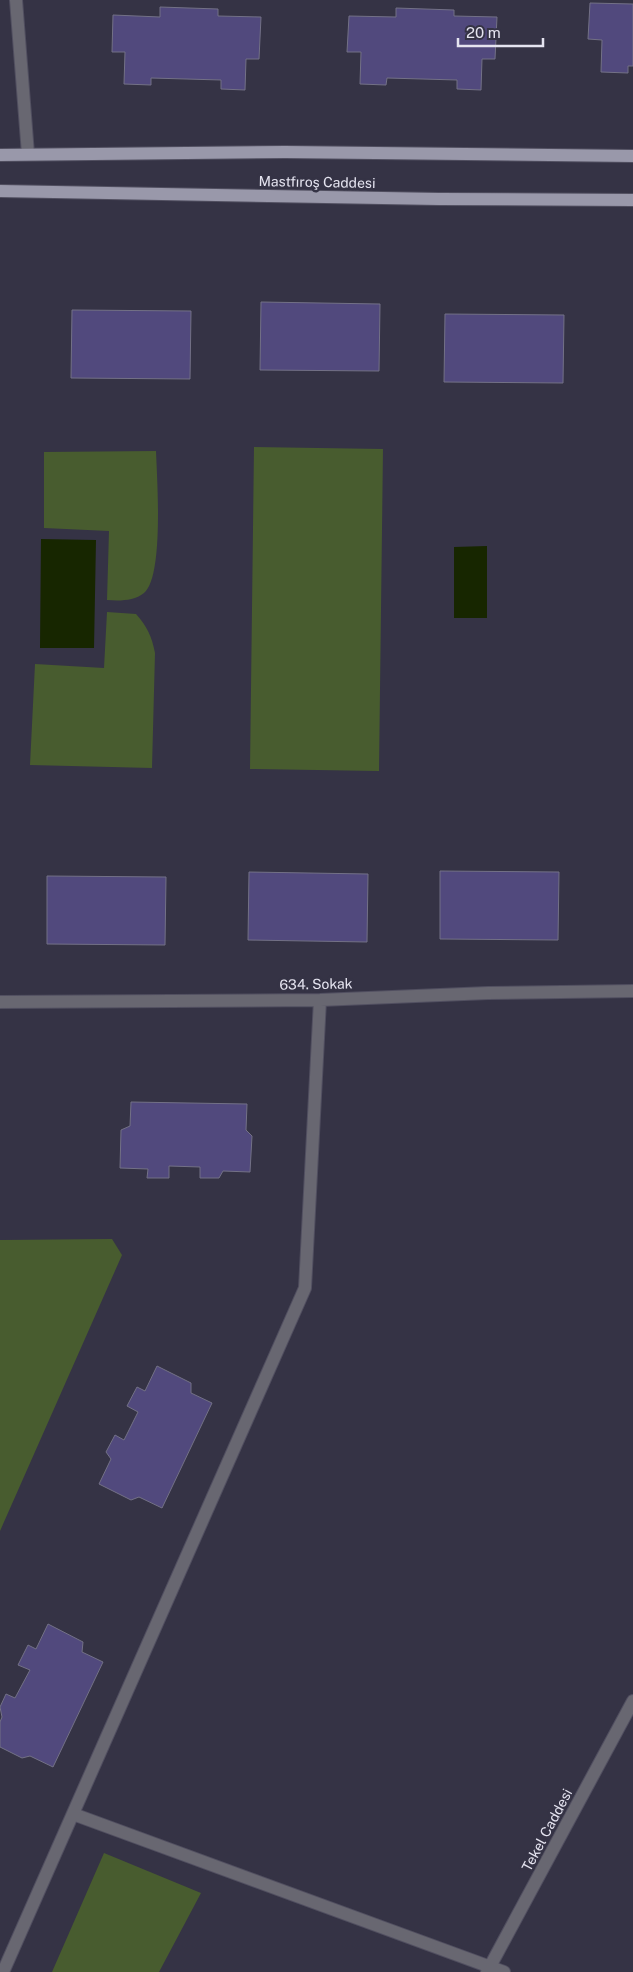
<svg xmlns="http://www.w3.org/2000/svg" width="633" height="1972" font-family="'Public Sans',sans-serif">
<style>
.green{fill:#485c2f}
.water{fill:#172600}
.building{fill:#51497d;stroke:#737186}
.lines{fill:none;stroke-linecap:round;stroke-linejoin:round}
.minor-casing{stroke:#514f60;stroke-width:14}
.major-casing{stroke:#514f60;stroke-width:14}
.minor{stroke:#686771;stroke-width:12}
.major{stroke:#9998aa;stroke-width:12}
.labels{text-anchor:middle;dominant-baseline:central;stroke-width:5;stroke-linejoin:round;paint-order:stroke}
.street-label{font-size:14px;fill:#e5e4f0;stroke:#353345}
</style>
<rect width="100%" height="100%" fill="#353345"/>
<path class="green" d="M254,447l129,2 -4,322 -129,-2z
M156,451c1,27 8,126 -12,142 -10,8 -24,8 -37,7l2,-69 -65,-3v-76z
M107,612l29,2c11,12 16,23 19,39l-3,115 -122,-3 5,-101 69,4z
M112,1239l10,16 -122,276v-291z
M104,1853l97,40 -42,79h-107z"/>
<path class="water" d="M41,539l55,1 -2,108h-54z
M487,546v72h-33v-71z"/>
<path class="building" d="M590,3l43,1v62h-5v7l-27,-1 1,-32 -14,-1z
M160,7l58,2v7l43,1 -2,42h-13l-1,31 -24,-1v-9l-70,-2v7l-27,-1 1,-32h-13l1,-37 47,2z
M396,8l58,2v6l43,1 -2,42h-13l-1,31 -24,-1v-9l-70,-2 -1,7 -26,-1 1,-32h-14l2,-36 47,1z
M261,302l119,2 -1,67 -119,-1z
M72,310l119,1 -1,68 -119,-1z
M445,314l119,1 -1,68 -119,-1z
M440,871l119,1 -1,68 -118,-1z
M249,872l119,2 -1,68 -119,-2z
M47,876l119,1 -1,68 -118,-1z
M131,1102l116,2 -1,26 6,6 -2,36 -27,-1 -4,7h-19v-11l-31,-1v12h-22l1,-9 -28,-1 1,-38 9,-4z
M157,1366l34,17v10l21,10 -50,105 -23,-11 -8,3 -32,-16 12,-25 -5,-7 9,-17 9,5 14,-28 -11,-6 10,-19 8,4z
M48,1624l35,18 -1,10 21,10 -50,105 -23,-11 -8,2 -22,-11v-25l2,-5 -2,-10 6,-13 9,4 15,-28 -12,-5 10,-20 8,4z"/>
<g class="lines">
<defs>
<path id="minor" d="M16,0l12,154
M0,1002l320,-2 168,-7 145,-2
M73,1814l431,158
M3,1972l302,-684 15,-288
M487,1972l146,-271"/>
<path id="major" d="M0,155l285,-3 348,4
M0,191l439,8 194,1"/>
</defs>
<use href="#minor" class="minor-casing"/>
<use href="#major" class="major-casing"/>
<use href="#minor" class="minor"/>
<use href="#major" class="major"/>
</g>
<g class="labels">
<g class="street-label">
<text transform="translate(317 182) rotate(1)">Mastfıroş Caddesi</text>
<text transform="translate(316 984) rotate(-1)">634. Sokak</text>
<text transform="translate(547 1830) rotate(-62)">Tekel Caddesi</text>
</g>
</g>
<path d="M458 38v8h85v-8" fill="none" stroke="#e5e4f0" stroke-width="2.5"/>
<text x="466" y="38" font-size="15" fill="#e5e4f0" stroke="#353345" stroke-width="4" paint-order="stroke">20 m</text>
</svg>
